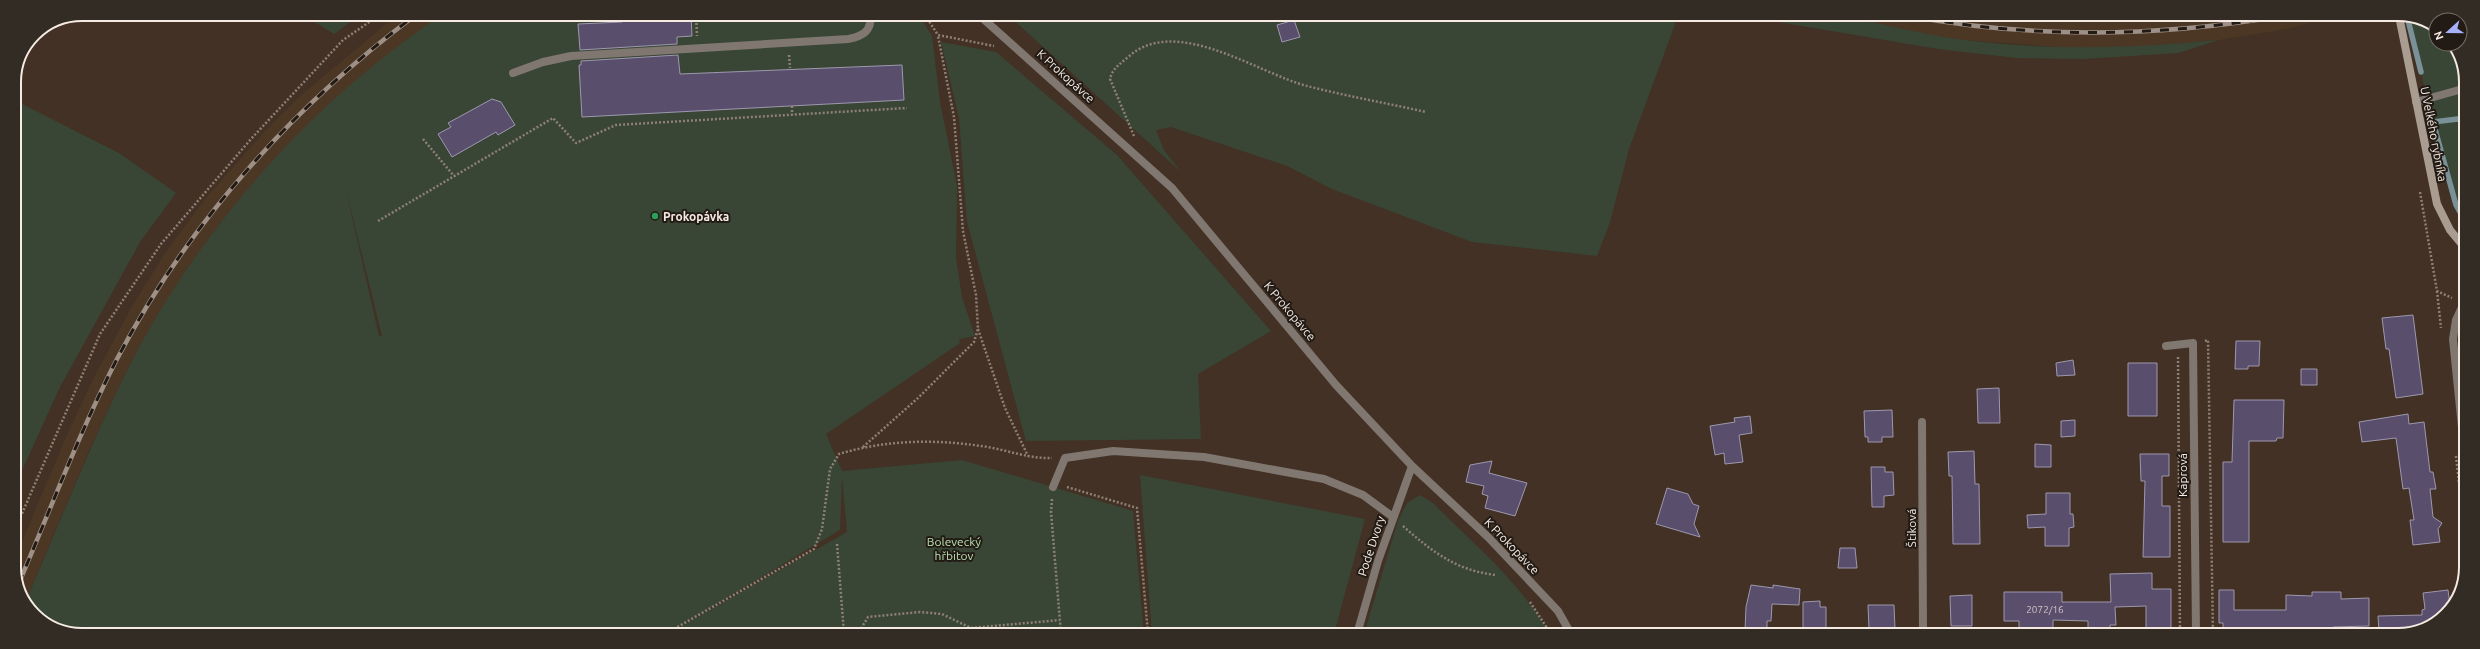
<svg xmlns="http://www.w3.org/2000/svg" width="2480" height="649" font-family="Ubuntu,sans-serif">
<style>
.built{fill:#4c3724}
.green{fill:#394635;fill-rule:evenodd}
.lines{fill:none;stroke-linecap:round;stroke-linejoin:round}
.stream{stroke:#799197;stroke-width:5.5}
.building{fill:#594f6d;stroke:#9e98ae}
.path{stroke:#8f8076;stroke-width:2.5;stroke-dasharray:2 2;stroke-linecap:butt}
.lane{stroke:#7f7770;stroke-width:8}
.street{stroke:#7f7770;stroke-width:8}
.secondary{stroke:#a99c91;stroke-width:8}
.rail-casing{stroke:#9e9086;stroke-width:4.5}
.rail{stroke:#221b15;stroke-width:3;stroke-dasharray:9;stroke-linecap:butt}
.leisure-dot{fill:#2e9e5b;stroke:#221b15;stroke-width:1.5}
.labels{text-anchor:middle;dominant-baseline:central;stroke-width:4;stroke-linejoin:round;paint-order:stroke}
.number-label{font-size:10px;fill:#cfc4c6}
.street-label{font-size:12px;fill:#f6ebe3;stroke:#221b15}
.poi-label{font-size:12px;font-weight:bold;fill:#f6ebe3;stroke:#221b15;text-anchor:start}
.park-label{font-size:12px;fill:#bae0ae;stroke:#221b15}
.rim{fill:none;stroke:#f6ebe3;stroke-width:2}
</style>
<rect width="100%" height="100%" fill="#423124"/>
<path class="built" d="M398,14h45l-39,29 -87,73 -92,101 -39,53 -53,89 -17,34 -25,53 -65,154 -12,-28v-12l53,-125 25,-54 39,-73 33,-53 40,-55 60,-68 35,-35z
M1836,16h151l101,6 53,-1 48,-5h148l-50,13 -68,11 -76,7 -56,2 -123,-9 -59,-9z"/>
<path class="green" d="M302,14h59l-27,20z
M443,14l476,1 13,21 8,66 17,84 -1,72 6,39 13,39 -16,3 1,4 -134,91 16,37 120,-11 171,51 11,123 -475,-1 178,-101 -5,-56 -2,54 -172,103h-604l-33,-21 -5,-12c35,-79 66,-161 106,-239 71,-137 182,-261 311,-347zM345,186l37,150h-3z
M1008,15l670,1 -49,133 -19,73 -13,34 -125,-14 -140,-53 -45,-23 -116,-39 -15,3 8,20 17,22z
M1758,16c25,0 54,-4 79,0 43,6 85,19 128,24 87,11 167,8 254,0l-41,13 -94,6 -67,-1 -79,-9 -160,-27z
M2407,16h9l20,13v15h16l14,33 -1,144 -9,-16 -23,-83z
M941,42l55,10 121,103 154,176 -73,43 3,65 -175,2 -59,-219 -8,-104z
M14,100l105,53 57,40 -36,49 -80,145 -46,101z
M1140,475l225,44 -31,115h-182z
M1420,495l13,8c40,41 89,80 116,131h-185l34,-113 9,-18z"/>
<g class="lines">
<path class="stream" d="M2407,16l14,56
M2465,221l-9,-16 -23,-83 33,-4"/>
</g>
<path class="building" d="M621,15h70l1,21 -15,1v7l-97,6 -2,-26 44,-2z
M1294,20l6,17 -18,5 -5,-17z
M678,55l2,19 222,-9 2,35 -322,17 -3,-52h2v-4z
M492,99l9,3 14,23 -17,10 -2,-3 -44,25 -14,-23 13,-7 -3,-4z
M2413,315l10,79 -27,4 -7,-49h-3l-4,-31z
M2236,341h24l-1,25h-11v3h-13z
M2073,360l2,15 -18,1 -1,-13z
M2128,363h29v53h-29z
M2301,369h16v16h-16z
M1999,388l1,35h-22l-1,-34z
M2234,400h50l-1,38h-6l-1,3h-27v101h-26v-80h9z
M1892,410l1,27h-11v5h-14v-5h-3l-1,-26z
M2408,414l1,10 15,-2 6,50h3l3,17h-6l3,28 9,6 -4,6 2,13 -27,3 -3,-25h4l-5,-32 -6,1 -7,-51 -34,4 -3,-20z
M1750,416l2,17 -13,2 4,27 -18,2 -1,-11 -9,2 -5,-29 25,-4 -1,-4z
M2075,420v16l-14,1v-16z
M2035,444l16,1v22h-16z
M1974,451l1,33h4l1,60h-27l-1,-68h-3l-1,-24z
M2140,454h29v22h-7v30h8v51h-27l2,-76h-4z
M1492,461l-3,12 38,10 -12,33 -30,-8 3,-12 -6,-2 2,-8 -18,-4 4,-17z
M1871,467h14v5h8l1,23 -10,1v11h-12z
M1667,488l21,6 5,10 6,2 -5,18 6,13 -44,-13z
M2046,493h24v21h3l1,13 -5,1v18h-24v-19l-17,1 -1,-13 19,-1z
M1840,548h15l2,20h-19z
M2152,573v16h19v44h-25v-27l-31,1 1,18h-6v3h-22v-7l-35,-1v8h-34v-7h-15v-29h58v10h49l-1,-28z
M1751,585l22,3v-3l27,4 -1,16 -27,-1 -1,17h-4v10l-22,-1 1,-23z
M2219,590h15v20h52v-15l26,1v-4h29v7l28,-1v28l-36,1v4l-110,1v-9h-4z
M2448,590l2,15 -10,16 -29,10 -32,1 -1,-16 44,-1v-5l3,-1 -2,-16z
M1972,595v31h-21l-1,-30z
M1820,601v6h6v24h-23v-29z
M1868,605h26l1,24h-26z"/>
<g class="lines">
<path class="path" d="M696,15l1,21
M925,15l13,20 56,11
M789,55l1,13
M792,106v9
M1134,136l-24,-57c2,-10 10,-15 18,-22 48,-43 129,16 179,29 39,10 79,17 119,26
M423,139l31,37
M2420,192l17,99 15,7
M378,221l175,-103 23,25 40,-18 291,-17
M2437,291l4,37
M978,329l27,79 23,48
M2205,341l3,-1 5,295
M2178,357l2,278
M863,447l55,-49 56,-56 4,-13 -2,-34 -13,-64 -9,-114 -16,-81
M2456,456l8,73
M1067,487l70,21 11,126
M1052,499l-1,13 10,122
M1403,526c28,25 54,45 93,49
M14,532l86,-198 61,-90 90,-105 92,-99 38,-26
M837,544l7,89
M1530,602l21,32
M667,633l147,-84 8,-20 8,-60 9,-15c46,-14 95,-15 142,-8 24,3 47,13 71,12
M843,633l16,-1 9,-15 52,-5 22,2 29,14 89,-8"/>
<path class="lane" d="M513,73l30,-11 28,-6 277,-17c16,-3 23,-8 23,-24
M2416,102l50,-14"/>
<path class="street" d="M979,15l193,173 164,197 76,81 76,71 70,74 13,23
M2166,346l27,-3 3,292
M1922,422l1,213
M2464,447l-11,-108 3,-19 9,-19
M1053,487l12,-29 48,-7 91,6 120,22 39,16 30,22
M1357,634l21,-73 34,-95"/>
<path class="secondary" d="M2399,16l38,188 13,26 15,18"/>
<defs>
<path id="rail" d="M1909,16c125,23 249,21 373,0
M19,583c32,-75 61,-152 98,-224 72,-137 176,-253 300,-345"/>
</defs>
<use href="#rail" class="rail-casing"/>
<use href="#rail" class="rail"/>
</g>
<circle class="leisure-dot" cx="655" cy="216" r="4"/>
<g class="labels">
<g class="number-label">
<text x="2045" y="609">2072/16</text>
</g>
<g class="street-label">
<text transform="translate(1066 76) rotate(42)">K Prokopávce</text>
<text transform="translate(2434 134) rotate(79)">U Velkého rybníka</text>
<text transform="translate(1290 311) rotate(50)">K Prokopávce</text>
<text transform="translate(2182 475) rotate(-90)">Kaprová</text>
<text transform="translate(1911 528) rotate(-90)">Štiková</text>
<text transform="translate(1371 546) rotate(-72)">Pode Dvory</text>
<text transform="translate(1512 546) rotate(46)">K Prokopávce</text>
</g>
<g class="poi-label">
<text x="663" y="216">Prokopávka</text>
</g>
<g class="park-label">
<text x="954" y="541">Bolevecký<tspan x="954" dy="14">hřbitov</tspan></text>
</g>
</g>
<path d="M0 0H2480V649H0ZM82 21H2398A61 61 0 0 1 2459 82V567A61 61 0 0 1 2398 628H82A61 61 0 0 1 21 567V82A61 61 0 0 1 82 21Z" fill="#332c25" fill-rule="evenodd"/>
<path class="rim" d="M82 21H2398A61 61 0 0 1 2459 82V567A61 61 0 0 1 2398 628H82A61 61 0 0 1 21 567V82A61 61 0 0 1 82 21Z"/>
<g transform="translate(2448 32) rotate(249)"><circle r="19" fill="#221b15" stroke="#776e67"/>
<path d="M0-3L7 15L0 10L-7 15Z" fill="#a6b1fc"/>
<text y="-6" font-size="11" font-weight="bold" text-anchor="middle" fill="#f6ebe3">N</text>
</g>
</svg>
